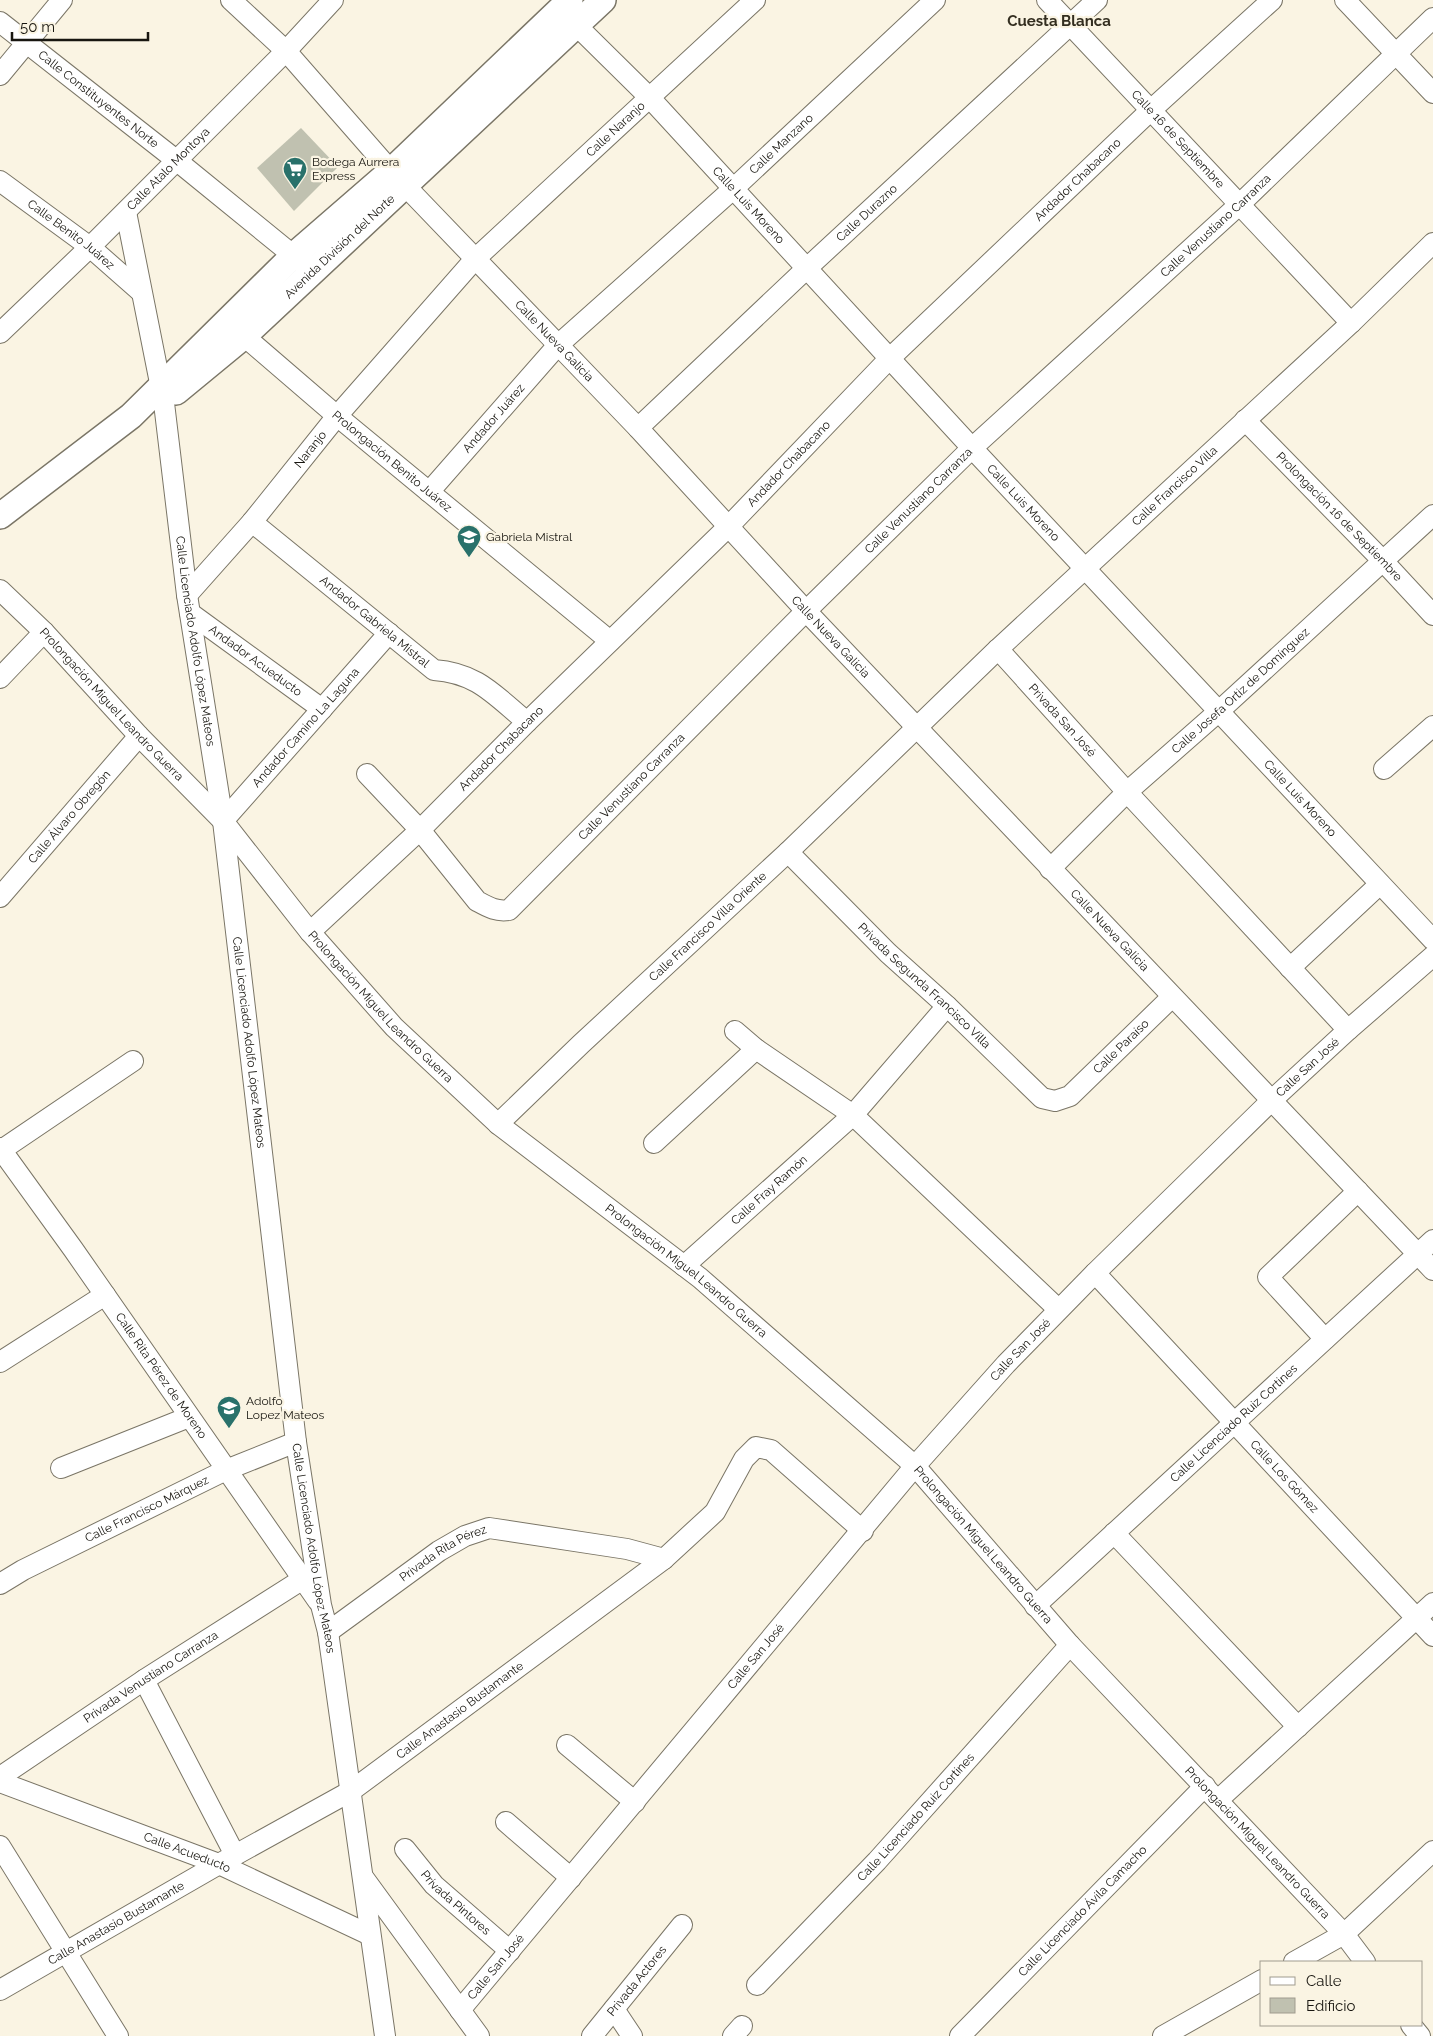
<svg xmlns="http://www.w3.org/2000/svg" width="1433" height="2036" font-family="Raleway,sans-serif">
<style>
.building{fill:#c0c1b0}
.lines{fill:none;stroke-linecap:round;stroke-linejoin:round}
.minor-casing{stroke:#7a7566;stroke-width:22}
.tertiary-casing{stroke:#7a7566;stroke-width:28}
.minor{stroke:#fff;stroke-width:20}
.tertiary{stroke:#fff;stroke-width:25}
.labels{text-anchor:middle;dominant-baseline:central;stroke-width:4.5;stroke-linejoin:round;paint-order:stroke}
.street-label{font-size:12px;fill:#181610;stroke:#faf4e3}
.poi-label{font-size:12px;fill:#181610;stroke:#faf4e3;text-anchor:start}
.quarter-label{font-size:15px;font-weight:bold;fill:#332e20;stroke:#faf4e3}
</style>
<rect width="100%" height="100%" fill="#faf4e3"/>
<path class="building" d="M301,128l37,39 -44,44 -37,-43z"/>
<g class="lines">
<defs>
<g id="minor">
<path id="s1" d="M231,0l55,51 105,120 247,257 168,183 627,659"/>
<path id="s2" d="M1047,0l304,323"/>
<path d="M1345,0l88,93"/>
<path id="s3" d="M568,13l8,12 74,73 322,350 461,492"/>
<path id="s4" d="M0,22l176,138 129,105"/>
<path d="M0,75l62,-75"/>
<path id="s5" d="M0,181l90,66 50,44"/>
<path id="s6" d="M126,212l38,191 23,192 36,226 73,621 25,163 7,27 57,404"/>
<path id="s7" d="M0,333l90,-86 196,-196 47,-51"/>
<path id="s8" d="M244,336l93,80 273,225"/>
<path id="s9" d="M1245,420l138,141 50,54"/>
<path id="s10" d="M638,428l168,-159 291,-269"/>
<path id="s11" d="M429,492l129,-147 175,-156 202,-189"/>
<path id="s12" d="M252,522l182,148c44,3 61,26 93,52"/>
<path id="s13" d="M0,590l44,42 95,104 84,85 87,111 84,95 104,97 202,154 215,188 155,179 274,289 21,28"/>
<path id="s14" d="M187,595l65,-73 85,-106 138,-157 280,-259"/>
<path id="s15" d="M190,613l132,96"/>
<path id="s16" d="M998,649l129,143 221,238"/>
<path d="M0,678l44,-46"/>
<path d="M1384,769l49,-43"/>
<path id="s17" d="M367,774l53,56 57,71c11,6 19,11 32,9l297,-299 166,-163 268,-244 193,-186"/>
<path id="s18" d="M223,821l166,-188"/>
<path id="s19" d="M788,852l100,101 59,53 95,92 13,3 15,-5 102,-99"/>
<path id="s20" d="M1050,869l77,-77 91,-80 215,-197"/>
<path id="s21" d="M0,897l139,-161"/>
<path id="s22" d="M310,932l110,-102 107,-108 201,-195 161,-168 262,-249 121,-110"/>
<path d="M1290,968l90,-84"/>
<path d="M735,1031l21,18 97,66 205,194"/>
<path id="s23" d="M498,1124l83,-80 207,-192 210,-203 353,-326 82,-80"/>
<path d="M654,1143l102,-94"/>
<path id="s24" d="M0,1148l73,101 245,352"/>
<path d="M0,1151l133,-90"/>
<path id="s25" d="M684,1266l169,-151 94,-109"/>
<path id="s26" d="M1095,1273l338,363"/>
<path d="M1325,1339l-57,-62 90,-86"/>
<path d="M0,1362l105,-67"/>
<path d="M61,1468l128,-51"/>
<path d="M1114,1533l184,194"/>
<path id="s27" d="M0,1584l23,-14 203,-100 70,-28"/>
<path id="s28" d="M1035,1606l398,-366"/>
<path id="s29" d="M328,1632l111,-81 26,-15 24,-8 138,21 37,10"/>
<path d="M144,1680l91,175"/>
<path d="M567,1745l68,57"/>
<path id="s30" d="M0,1777l144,-97 159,-101"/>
<path id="s31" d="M0,1782l219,82 151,71"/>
<path d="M1218,1800l215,-197"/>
<path d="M506,1822l65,56"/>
<path d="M0,1846l118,190"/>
<path id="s32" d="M405,1849l29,36 76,66"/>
<path d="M363,1877l116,159"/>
<path d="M1294,1962l50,-28 89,-83"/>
<path id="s33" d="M757,1985l120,-124 193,-216"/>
<path id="s34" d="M0,1990l219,-126 132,-73 313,-232 51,-47 29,-53 12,-12 15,3 92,81"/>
<path d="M614,2009l18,27"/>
<path id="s35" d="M460,2010l455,-544 91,-102 89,-91 176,-172 77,-71 85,-74"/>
<path d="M1411,2025l9,11"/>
<path id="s36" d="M592,2036l90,-111"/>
<path d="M733,2036l9,-10"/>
<path id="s37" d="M960,2036l245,-250"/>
<path d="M1163,2036l99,-56"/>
</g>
<g id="tertiary">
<path id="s38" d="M176,392l68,-56 359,-336"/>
<path d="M0,516l131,-100 162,-160 98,-85 179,-171"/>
</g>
</defs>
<use href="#minor" class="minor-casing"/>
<use href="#tertiary" class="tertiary-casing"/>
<use href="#minor" class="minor"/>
<use href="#tertiary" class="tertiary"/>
</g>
<defs>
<symbol id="supermarket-pin" viewBox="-11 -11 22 30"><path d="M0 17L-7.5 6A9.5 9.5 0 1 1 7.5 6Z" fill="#29716b" stroke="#faf4e3"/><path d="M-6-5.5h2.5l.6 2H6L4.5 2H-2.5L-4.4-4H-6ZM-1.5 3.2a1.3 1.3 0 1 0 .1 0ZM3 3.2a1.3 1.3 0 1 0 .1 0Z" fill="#fff"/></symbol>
<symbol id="school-pin" viewBox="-11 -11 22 30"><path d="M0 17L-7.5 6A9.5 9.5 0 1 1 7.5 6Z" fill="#29716b" stroke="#faf4e3"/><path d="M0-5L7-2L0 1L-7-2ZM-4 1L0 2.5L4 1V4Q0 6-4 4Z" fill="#fff"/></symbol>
</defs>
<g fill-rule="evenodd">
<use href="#supermarket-pin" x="281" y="155" width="28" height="38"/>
<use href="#school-pin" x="455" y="523" width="28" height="38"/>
<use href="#school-pin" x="215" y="1394" width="28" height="38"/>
</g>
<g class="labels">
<g class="street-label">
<text stroke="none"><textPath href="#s4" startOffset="125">Calle Constituyentes Norte</textPath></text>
<text stroke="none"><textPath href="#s14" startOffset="634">Calle Naranjo</textPath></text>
<text stroke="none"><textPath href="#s2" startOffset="191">Calle 16 de Septiembre</textPath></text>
<text stroke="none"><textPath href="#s11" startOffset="496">Calle Manzano</textPath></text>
<text stroke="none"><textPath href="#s7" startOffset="235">Calle Atalo Montoya</textPath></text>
<text stroke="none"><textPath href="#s22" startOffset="1075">Andador Chabacano</textPath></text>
<text stroke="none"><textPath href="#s3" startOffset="264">Calle Luis Moreno</textPath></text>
<text stroke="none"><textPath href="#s10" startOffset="314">Calle Durazno</textPath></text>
<text stroke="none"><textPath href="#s17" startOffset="1186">Calle Venustiano Carranza</textPath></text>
<text stroke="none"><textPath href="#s5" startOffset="89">Calle Benito Juárez</textPath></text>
<text stroke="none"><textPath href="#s38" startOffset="219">Avenida División del Norte</textPath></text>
<text stroke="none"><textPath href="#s1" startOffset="470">Calle Nueva Galicia</textPath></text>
<text stroke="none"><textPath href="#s11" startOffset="98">Andador Juárez</textPath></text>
<text stroke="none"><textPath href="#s14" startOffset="191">Naranjo</textPath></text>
<text stroke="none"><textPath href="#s8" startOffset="194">Prolongación Benito Juárez</textPath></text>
<text stroke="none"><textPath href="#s22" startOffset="670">Andador Chabacano</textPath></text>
<text stroke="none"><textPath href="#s23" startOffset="930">Calle Francisco Villa</textPath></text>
<text stroke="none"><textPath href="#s17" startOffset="781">Calle Venustiano Carranza</textPath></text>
<text stroke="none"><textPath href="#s3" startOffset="669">Calle Luis Moreno</textPath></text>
<text stroke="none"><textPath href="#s9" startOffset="135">Prolongación 16 de Septiembre</textPath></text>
<text stroke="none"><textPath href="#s12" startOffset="158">Andador Gabriela Mistral</textPath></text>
<text stroke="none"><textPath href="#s1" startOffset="875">Calle Nueva Galicia</textPath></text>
<text stroke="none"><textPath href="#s6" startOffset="435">Calle Licenciado Adolfo López Mateos</textPath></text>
<text stroke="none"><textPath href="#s15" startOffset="81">Andador Acueducto</textPath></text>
<text stroke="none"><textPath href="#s20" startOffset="261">Calle Josefa Ortiz de Domínguez</textPath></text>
<text stroke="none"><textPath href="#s13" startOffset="160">Prolongación Miguel Leandro Guerra</textPath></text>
<text stroke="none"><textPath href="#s16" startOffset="96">Privada San José</textPath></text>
<text stroke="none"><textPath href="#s18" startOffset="125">Andador Camino La Laguna</textPath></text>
<text stroke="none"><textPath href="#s22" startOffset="265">Andador Chabacano</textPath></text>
<text stroke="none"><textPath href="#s17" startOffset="376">Calle Venustiano Carranza</textPath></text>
<text stroke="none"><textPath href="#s3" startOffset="1074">Calle Luis Moreno</textPath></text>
<text stroke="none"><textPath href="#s21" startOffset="106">Calle Álvaro Obregón</textPath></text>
<text stroke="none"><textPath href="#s23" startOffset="288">Calle Francisco Villa Oriente</textPath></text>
<text stroke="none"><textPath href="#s1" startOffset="1280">Calle Nueva Galicia</textPath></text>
<text stroke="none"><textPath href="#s19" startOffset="191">Privada Segunda Francisco Villa</textPath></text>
<text stroke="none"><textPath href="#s13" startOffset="565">Prolongación Miguel Leandro Guerra</textPath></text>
<text stroke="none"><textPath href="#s6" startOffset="840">Calle Licenciado Adolfo López Mateos</textPath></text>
<text stroke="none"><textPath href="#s19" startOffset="454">Calle Paraíso</textPath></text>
<text stroke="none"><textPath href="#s35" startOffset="1269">Calle San José</textPath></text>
<text stroke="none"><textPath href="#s25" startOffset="114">Calle Fray Ramón</textPath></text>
<text stroke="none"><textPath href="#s13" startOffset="970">Prolongación Miguel Leandro Guerra</textPath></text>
<text stroke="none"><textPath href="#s35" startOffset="866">Calle San José</textPath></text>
<text stroke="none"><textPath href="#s24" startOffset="279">Calle Rita Pérez de Moreno</textPath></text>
<text stroke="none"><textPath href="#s28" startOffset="270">Calle Licenciado Ruiz Cortines</textPath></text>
<text stroke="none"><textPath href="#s26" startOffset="278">Calle Los Gómez</textPath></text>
<text stroke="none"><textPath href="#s27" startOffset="165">Calle Francisco Márquez</textPath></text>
<text stroke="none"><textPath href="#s13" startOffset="1375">Prolongación Miguel Leandro Guerra</textPath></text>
<text stroke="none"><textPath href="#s6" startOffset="1350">Calle Licenciado Adolfo López Mateos</textPath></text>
<text stroke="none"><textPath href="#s29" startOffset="140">Privada Rita Pérez</textPath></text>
<text stroke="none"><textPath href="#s35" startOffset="461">Calle San José</textPath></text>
<text stroke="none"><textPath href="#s30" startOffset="181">Privada Venustiano Carranza</textPath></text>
<text stroke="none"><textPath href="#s34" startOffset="539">Calle Anastasio Bustamante</textPath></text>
<text stroke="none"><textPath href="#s33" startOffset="231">Calle Licenciado Ruiz Cortines</textPath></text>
<text stroke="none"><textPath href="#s13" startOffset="1780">Prolongación Miguel Leandro Guerra</textPath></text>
<text stroke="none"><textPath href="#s31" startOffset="200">Calle Acueducto</textPath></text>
<text stroke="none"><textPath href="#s32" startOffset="74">Privada Pintores</textPath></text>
<text stroke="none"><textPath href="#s37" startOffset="175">Calle Licenciado Ávila Camacho</textPath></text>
<text stroke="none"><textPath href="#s34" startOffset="134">Calle Anastasio Bustamante</textPath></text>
<text stroke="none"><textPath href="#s35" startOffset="56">Calle San José</textPath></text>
<text stroke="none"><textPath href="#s36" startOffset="71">Privada Actores</textPath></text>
</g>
<g class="poi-label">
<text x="312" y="162">Bodega Aurrera<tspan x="312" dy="14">Express</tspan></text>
<text x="486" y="537">Gabriela Mistral</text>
<text x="246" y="1401">Adolfo<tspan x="246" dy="14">Lopez Mateos</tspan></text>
</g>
<g class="quarter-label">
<text x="1059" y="21">Cuesta Blanca</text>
</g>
</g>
<rect x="1260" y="1961" width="162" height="65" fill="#faf4e3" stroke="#a09b8f"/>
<rect x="1270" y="1977" width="25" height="8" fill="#ffffff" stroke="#a09b8f"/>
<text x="1306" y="1986" font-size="15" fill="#181610">Calle</text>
<rect x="1270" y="1998" width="25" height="15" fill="#c0c1b0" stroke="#a09b8f"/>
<text x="1306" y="2011" font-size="15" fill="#181610">Edificio</text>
<path d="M12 32v8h136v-8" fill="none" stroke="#181610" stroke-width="2.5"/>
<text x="20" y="32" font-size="15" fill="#181610" stroke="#faf4e3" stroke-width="4" paint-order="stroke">50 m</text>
</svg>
